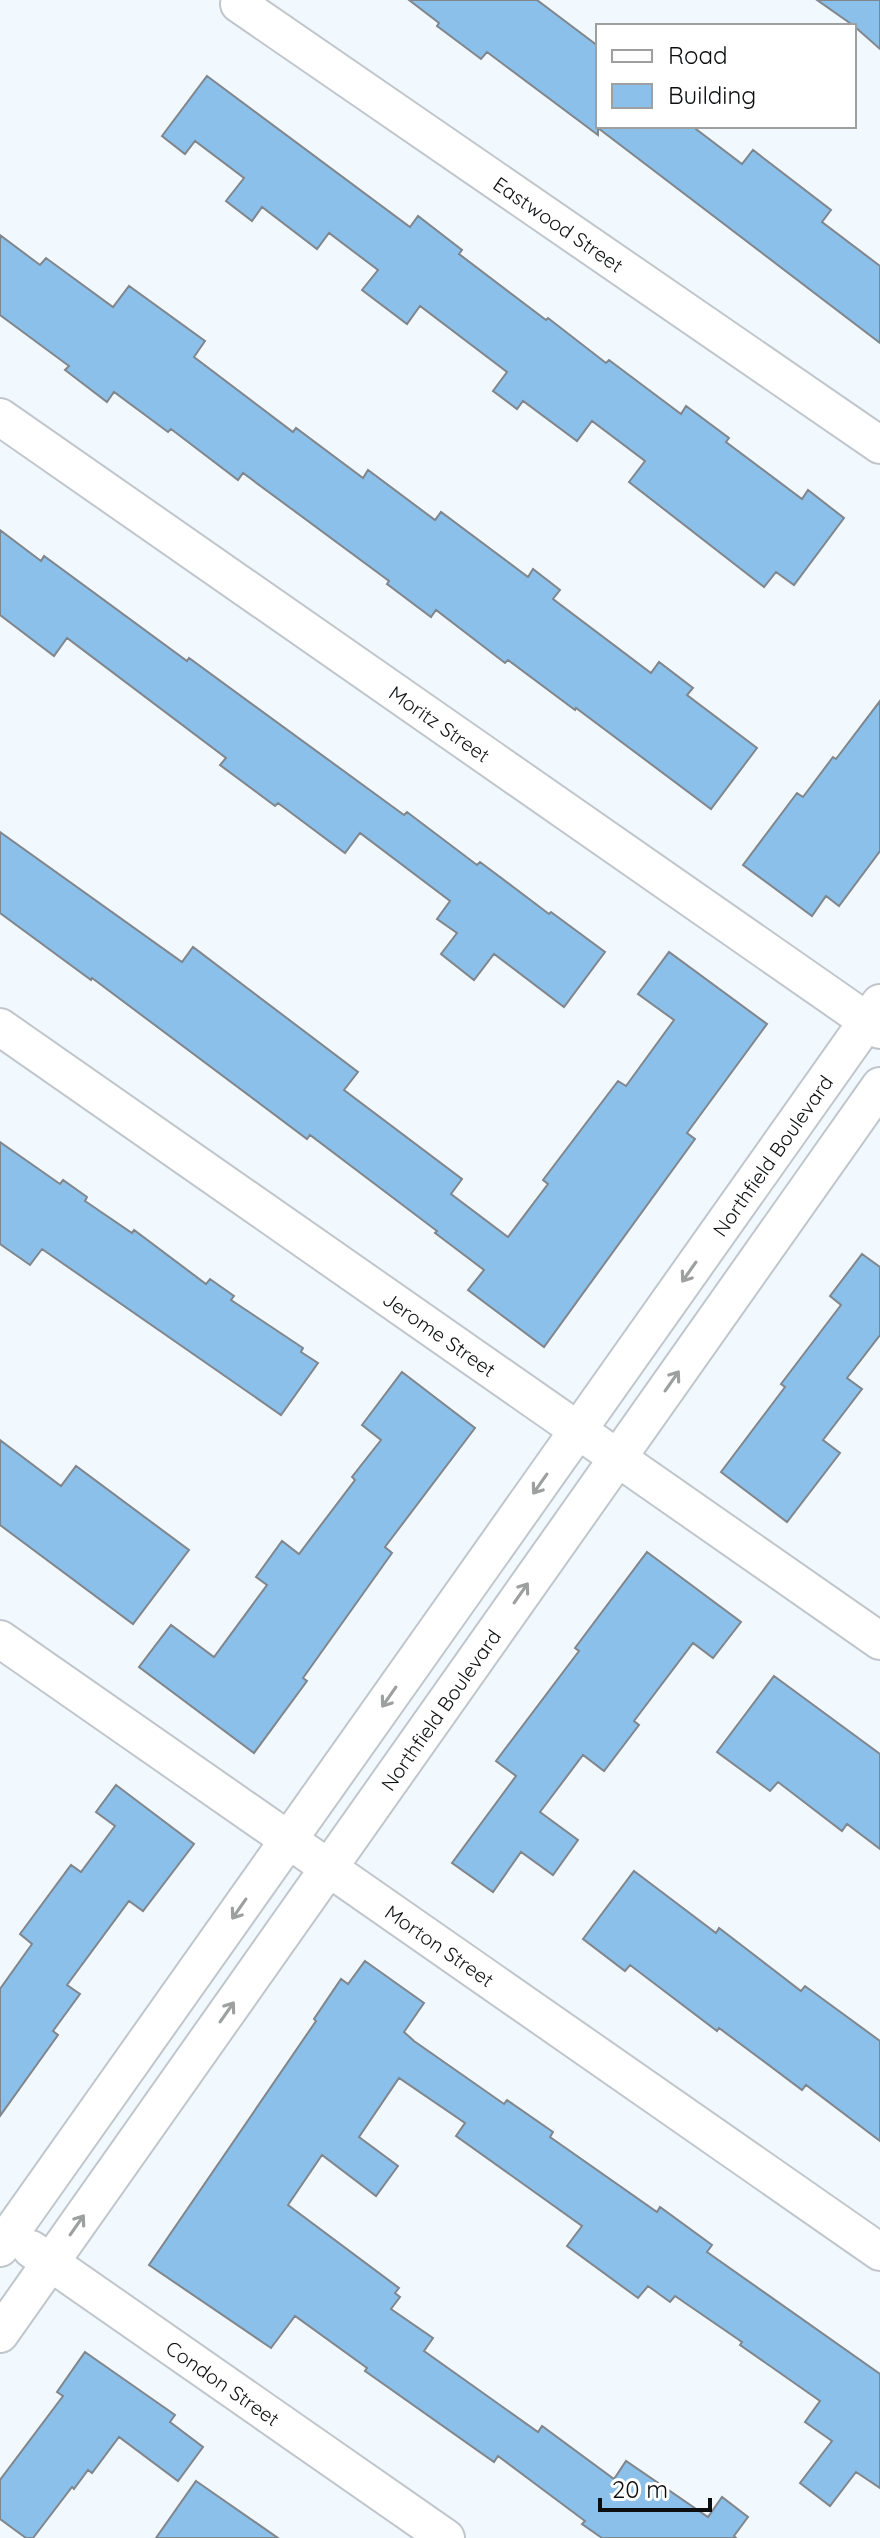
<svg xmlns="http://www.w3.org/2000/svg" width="880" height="2538" font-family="Quicksand,sans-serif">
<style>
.building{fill:#8ac0ea;stroke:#80868b;stroke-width:2}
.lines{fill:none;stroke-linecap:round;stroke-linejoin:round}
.minor-casing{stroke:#c0c6cb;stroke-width:40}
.minor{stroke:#fff;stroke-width:36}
.oneway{stroke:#9e9f9f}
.labels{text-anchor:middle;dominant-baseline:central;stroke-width:7;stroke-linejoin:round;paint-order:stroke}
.street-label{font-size:20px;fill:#0c0e10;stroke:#fff}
</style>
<rect width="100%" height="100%" fill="#f2f9fe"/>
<path class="building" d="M409,0h128l61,46v80h94l50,38 11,-14 78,60 -9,12 58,44v77l-282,-215v7l-111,-83 -6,7 -44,-33 2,-3z
M817,0h63v49l-26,-23z
M207,76l203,151 8,-11 44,34 -3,4 87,66 2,-2 58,45 3,-3 72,54 5,-8 43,32 -3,4 76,57 6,-9 36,28 -50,67 -18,-13 -12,15 -135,-105 16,-21 -53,-40 -15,20 -54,-40 -6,8 -24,-18 14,-19 -87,-66 -13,18 -45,-34 16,-20 -49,-37 -12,16 -55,-42 -10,14 -26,-20 18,-23 -49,-37 -10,13 -23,-18z
M0,235l40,30 6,-7 67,49 16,-21 76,55 -11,16 99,75 3,-4 67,50 5,-8 67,50 6,-8 87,65 5,-8 27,21 -7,9 98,74 8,-11 34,26 -6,7 70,53 -46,61 -135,-101 -1,2 -67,-50 -3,3 -69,-53 -5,7 -44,-33 2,-3 -146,-108 -5,7 -67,-51 -3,3 -54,-40 -7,10 -42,-32 4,-4 -69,-51z
M0,530l41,31 3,-5 143,105 2,-3 215,157 3,-3 70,53 3,-3 69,52 2,-2 54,40 -41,55 -70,-53 -20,26 -33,-26 16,-21 -20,-14 13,-18 -90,-68 -15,20 -67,-50 -3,3 -55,-41 6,-7 -159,-120 -13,18 -54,-41z
M880,701v150l-41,55 -13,-10 -14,20 -69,-51 54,-72 6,4 30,-40 3,2z
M0,832l182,130 11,-15 165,125 -14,18 118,89 -11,15 57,43 40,-53 -5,-4 75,-99 8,5 48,-66 -36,-26 31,-42 98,72 -80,109 8,6 -151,208 -76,-57 16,-20 -49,-37 2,-2 -127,-96 -3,4 -215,-161 -1,2 -91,-67z
M0,1142l60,42 3,-4 24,17 -2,4 47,32 2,-3 72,54 4,-5 24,17 -3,4 72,48 -2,4 17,11 -37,52 -239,-166 -12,16 -30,-21z
M862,1254l18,13v68l-33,43 15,11 -39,51 17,13 -53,69 -66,-50 64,-85 -4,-3 60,-79 -11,-9z
M402,1372l73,56 -90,119 7,6 -89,125 4,3 -53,72 -115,-86 32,-42 43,32 53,-72 -11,-8 26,-36 17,13 56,-74 -3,-3 29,-37 -19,-15z
M0,1440l61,46 15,-20 113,84 -56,74 -133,-99z
M647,1552l94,70 -28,36 -20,-15 -59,78 5,4 -35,46 -21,-16 -43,57 38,28 -25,35 -32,-23 -28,40 -41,-29 64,-87 -20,-15 83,-110 -4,-3z
M774,1676l106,78v95l-33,-25 -5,7 -64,-49 -8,9 -53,-39z
M116,1785l78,59 -51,67 -14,-10 -62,84 13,9 -27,37 5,4 -58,81v-127l32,-45 -12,-10 51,-69 10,7 34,-46 -19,-14z
M634,1871l82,62 3,-5 82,63 4,-5 75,55v100l-74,-56 -4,5 -83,-62 -2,3 -87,-66 -5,6 -42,-32z
M365,1961l59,42 -20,29 10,9 90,63 3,-4 46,32 -3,5 107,75 3,-5 52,38 -5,7 173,122v114l-24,-16 -26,34 -30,-23 32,-42 -27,-19 15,-21 -80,-56 2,-3 -67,-46 -5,6 -22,-16 -10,12 -71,-52 15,-20 -126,-90 9,-13 -66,-45 -40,59 39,29 -22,30 -54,-41 -34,50 111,83 -4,5 5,4 -9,12 42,29 -9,13 114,81 4,-6 72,53 12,-18 82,56 14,-20 26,20 -14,19 2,2h-134l-20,-14 3,-3 -87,-65 -4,6 -129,-91 2,-3 -72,-52 -24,32 -122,-83 167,-244 -2,-2 27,-40 7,5z
M85,2352l90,63 -5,7 33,25 -25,34 -59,-44 -27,36 -4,-3 -14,19 -2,-2 -39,51h-7l-26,-19v-39l63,-84 -6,-4z
M196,2481l82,57h-122z"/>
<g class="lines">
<defs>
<g id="minor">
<path id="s1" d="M239,4l641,441"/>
<path id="s2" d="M0,417l880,613"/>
<path id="s3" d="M0,1027l880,614"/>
<path id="s4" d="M0,1639l880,613"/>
<path id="s5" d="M0,2248l880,-1245"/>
<path id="s6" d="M31,2249l415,289"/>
<path id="s7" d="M0,2334l880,-1248"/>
</g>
</defs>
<use href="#minor" class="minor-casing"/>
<use href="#minor" class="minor"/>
</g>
<defs><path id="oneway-shaft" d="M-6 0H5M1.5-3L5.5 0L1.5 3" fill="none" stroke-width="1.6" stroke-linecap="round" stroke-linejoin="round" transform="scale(2)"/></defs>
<g class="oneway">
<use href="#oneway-shaft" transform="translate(689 1272) rotate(125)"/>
<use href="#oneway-shaft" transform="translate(672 1381) rotate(-55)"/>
<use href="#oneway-shaft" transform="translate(540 1484) rotate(125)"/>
<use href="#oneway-shaft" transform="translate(521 1593) rotate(-55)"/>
<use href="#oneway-shaft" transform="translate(389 1697) rotate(125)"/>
<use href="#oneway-shaft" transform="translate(239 1909) rotate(125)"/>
<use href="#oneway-shaft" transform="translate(227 2012) rotate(-55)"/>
<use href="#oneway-shaft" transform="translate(77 2225) rotate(-55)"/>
</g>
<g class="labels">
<g class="street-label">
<text stroke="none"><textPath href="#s1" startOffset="388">Eastwood Street</textPath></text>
<text stroke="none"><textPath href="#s2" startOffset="536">Moritz Street</textPath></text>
<text stroke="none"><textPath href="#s5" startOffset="1338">Northfield Boulevard</textPath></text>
<text stroke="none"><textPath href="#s3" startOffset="536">Jerome Street</textPath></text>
<text stroke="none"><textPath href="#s7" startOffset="764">Northfield Boulevard</textPath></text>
<text stroke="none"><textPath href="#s4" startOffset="536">Morton Street</textPath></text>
<text stroke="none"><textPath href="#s6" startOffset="234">Condon Street</textPath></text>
</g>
</g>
<rect x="596" y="24" width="260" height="104" fill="#ffffff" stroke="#9e9f9f" stroke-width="2"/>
<rect x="612" y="50" width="40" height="12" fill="#ffffff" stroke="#9e9f9f" stroke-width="2"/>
<text x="668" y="64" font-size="24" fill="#0c0e10">Road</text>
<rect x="612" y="84" width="40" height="24" fill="#8ac0ea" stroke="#9e9f9f" stroke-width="2"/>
<text x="668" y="104" font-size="24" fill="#0c0e10">Building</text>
<path d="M600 2498v12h110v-12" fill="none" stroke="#0c0e10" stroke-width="4"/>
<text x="612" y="2498" font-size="24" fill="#0c0e10" stroke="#ffffff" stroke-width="6" paint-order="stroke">20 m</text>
</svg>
